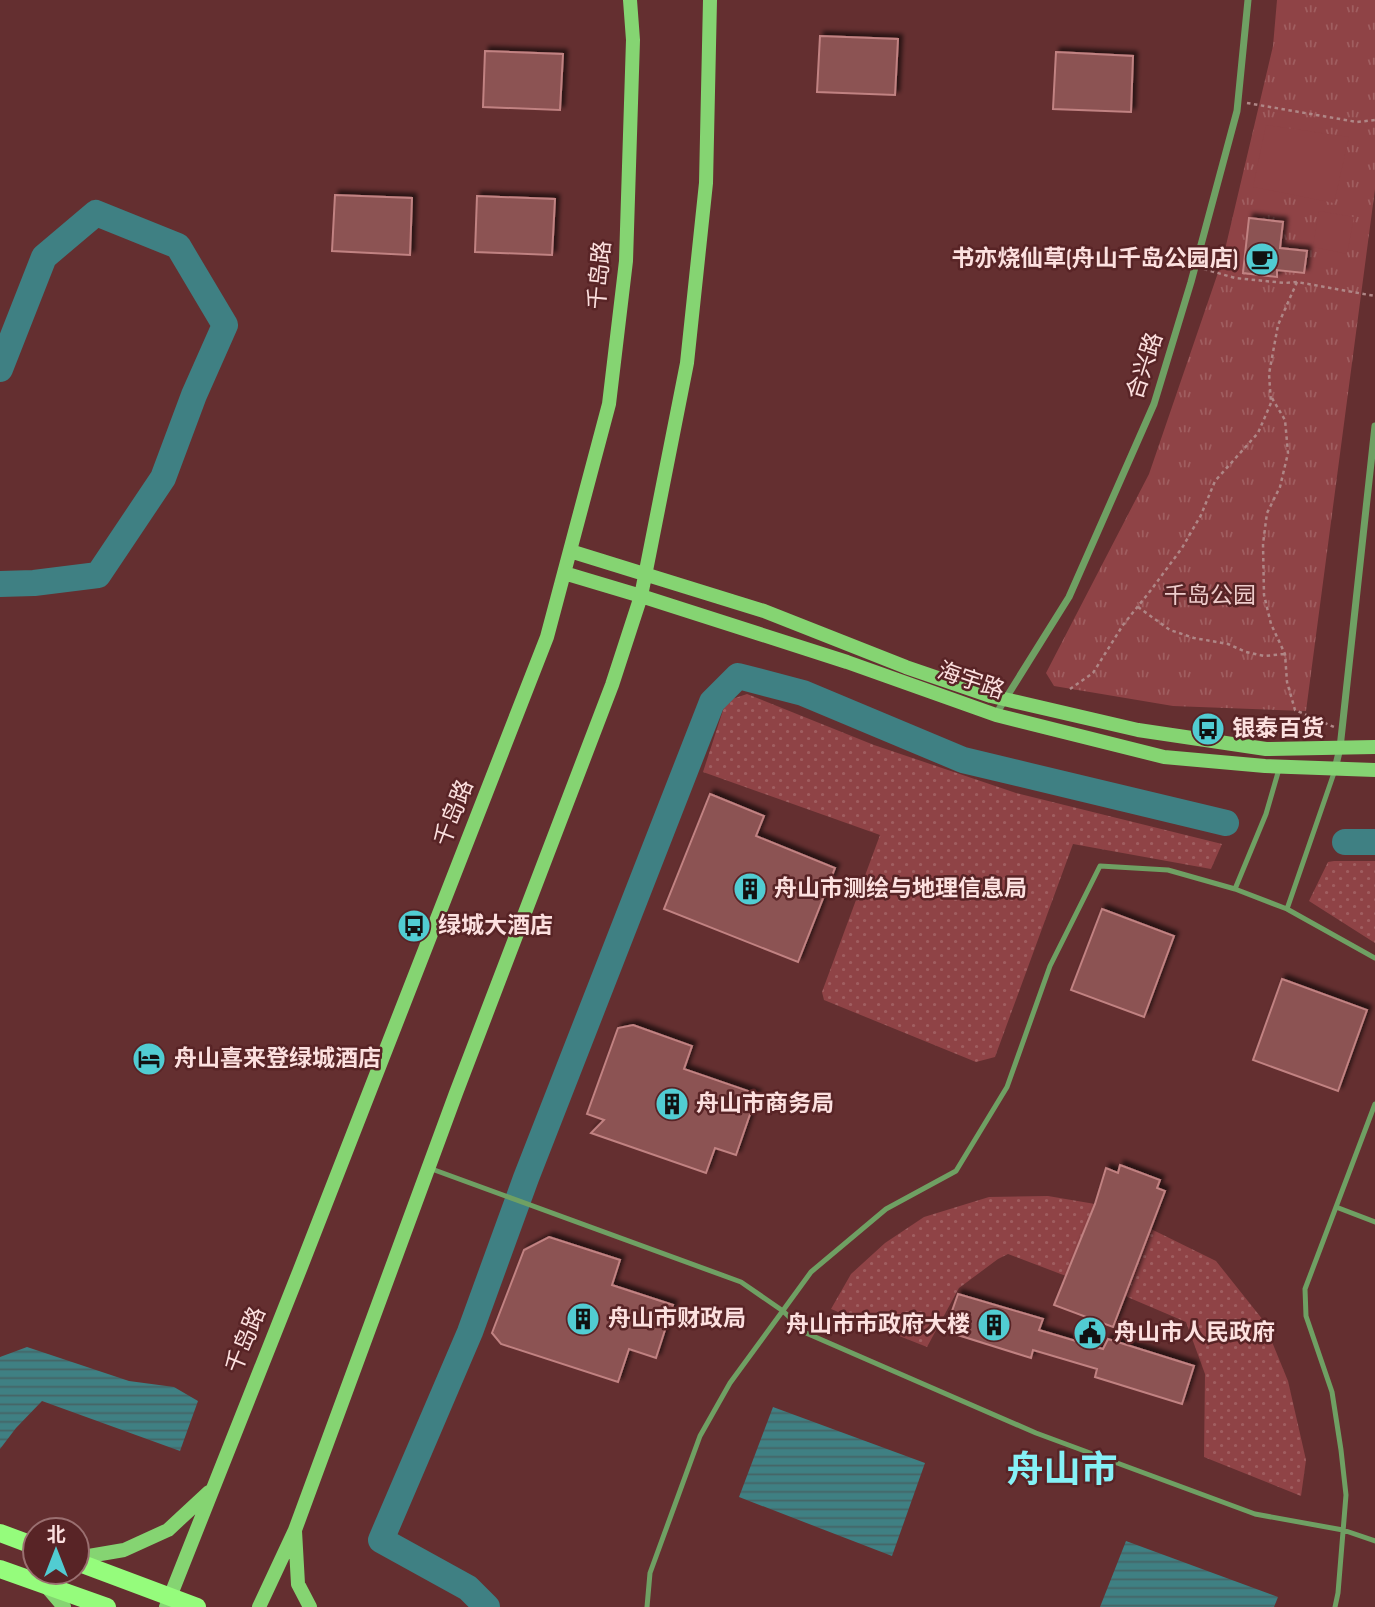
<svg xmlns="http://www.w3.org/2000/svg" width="1375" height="1607" font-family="'Sofia Sans Condensed','Noto Sans SC',sans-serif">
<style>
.grass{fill:url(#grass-dots)}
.park{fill:url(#park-tufts)}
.pitch{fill:#8f4346}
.water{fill:url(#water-rules)}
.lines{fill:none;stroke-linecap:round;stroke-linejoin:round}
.river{stroke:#3f8083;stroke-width:26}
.building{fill:#8c5252;stroke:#c18282;stroke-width:2;filter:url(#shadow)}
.path{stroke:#af8686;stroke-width:2.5;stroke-dasharray:3.5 3.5;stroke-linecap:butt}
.lane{stroke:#6fa063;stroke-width:5}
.street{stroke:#6fa063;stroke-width:7}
.secondary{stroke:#85d472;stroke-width:14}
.primary{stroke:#95fc7c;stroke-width:18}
.labels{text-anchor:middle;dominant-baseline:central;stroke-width:5;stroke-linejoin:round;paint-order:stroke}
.poi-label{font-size:23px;font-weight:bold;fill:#fce0df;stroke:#582426;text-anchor:start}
.street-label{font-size:23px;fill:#fce0df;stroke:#582426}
.park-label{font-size:23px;fill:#eecccb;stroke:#582426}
.town-label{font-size:37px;font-weight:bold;fill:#85f1f6;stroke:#582426}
</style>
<defs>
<pattern id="grass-dots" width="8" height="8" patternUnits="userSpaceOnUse" patternTransform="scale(1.75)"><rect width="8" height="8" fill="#8f4346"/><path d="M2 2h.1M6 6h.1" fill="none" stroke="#a05e60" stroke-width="1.8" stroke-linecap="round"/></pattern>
<pattern id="park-tufts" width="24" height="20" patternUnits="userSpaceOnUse" patternTransform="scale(1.75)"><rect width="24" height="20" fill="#8f4346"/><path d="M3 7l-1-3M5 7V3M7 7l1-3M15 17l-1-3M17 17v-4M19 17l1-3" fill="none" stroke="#a05e60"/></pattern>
<pattern id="water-rules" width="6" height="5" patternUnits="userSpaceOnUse" patternTransform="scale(1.75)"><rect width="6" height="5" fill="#3f8083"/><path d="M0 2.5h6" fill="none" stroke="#456566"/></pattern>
<filter id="shadow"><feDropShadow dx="4" dy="-4" stdDeviation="2" flood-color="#0009"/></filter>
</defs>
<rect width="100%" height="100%" fill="#642f30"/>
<path class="grass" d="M747,694l127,51 142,48 206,51 -11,25 -138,-25 -78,213 -19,5 -152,-62 -2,-8 58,-157 -177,-63 23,-71z
M1334,861h41v82l-66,-42 19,-39z
M1048,1196l47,8 -29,72 -58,-22 -10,5 -39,29 -32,59 -96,-38 20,-35 34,-31 39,-26 65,-20z
M1151,1229l65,32 47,59 25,61 18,79 -5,36 -97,-39 1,-83 -19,-52 -61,-26z"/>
<path class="park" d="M1277,0h98v189l-69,522 -133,-5 -119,-20 -8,-13 103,-199 74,-216 50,-212z"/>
<path class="pitch" d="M1266,125l83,12 -15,66 -81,-16z
M1319,211l35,6 -7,37 -34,-7z"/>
<path class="water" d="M27,1347l102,34 45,6 24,14 -18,50 -138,-50 -26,27 -16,21v-92z
M773,1407l152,56 -33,93 -153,-59z
M1126,1541l152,56 -4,10h-174z"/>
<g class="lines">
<path class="river" d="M0,369l44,-112 52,-44 82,33 47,79 -31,70 -31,83 -65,97 -64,8 -34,1
M1345,842h30
M487,1607l-19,-19 -87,-48 89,-208 56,-154 186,-476 26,-26 65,17 160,67 263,63"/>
</g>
<path class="building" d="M820,36l78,3 -3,56 -78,-3z
M485,51l78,3 -3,56 -77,-3z
M1056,52l77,4 -2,56 -78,-3z
M335,195l77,3 -2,57 -78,-4z
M477,196l78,3 -3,56 -77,-3z
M1249,218l34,4 -3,26 27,3 -3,22 -27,-3v7l-34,-4z
M710,794l54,22 -8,20 79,32 -37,94 -134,-53z
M1102,909l72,27 -30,81 -73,-27z
M1282,979l85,31 -29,81 -85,-31z
M633,1025l59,21 -8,23 73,25 -21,61 -21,-7 -9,25 -115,-40 13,-13 -17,-6 31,-86z
M1120,1165l40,15 -3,8 8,3 -52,136 -59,-22 41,-101 11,-36 12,5z
M549,1237l71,23 -8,25 61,20 -17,53 -27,-9 -11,33 -117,-38 -9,-11 32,-83z
M958,1294l85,25 -4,11 64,19 5,-10 86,27 -12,38 -87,-27 2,-8 -64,-19 -2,8 -86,-27z"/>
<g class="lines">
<path class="path" d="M1247,103l110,19 18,-2
M1204,269l31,9 50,5 12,-1
M1272,398l13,22 3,33 -8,34 -13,26 -4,31 1,51 7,29 14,30 2,28 8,28 39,17
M1138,607l32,23 24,8 34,6 18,8 18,4 20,-2
M1070,689l23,-16 30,-48 28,-35 31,-42 19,-33 14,-34 43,-48 13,-30 -2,-29 9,-49 19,-43 78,14"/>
<path class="lane" d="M1235,889l52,20 88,49
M1287,909l48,-139
M429,1168l312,114 42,29 23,22 230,100 219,81 88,16 32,11
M1336,1207l39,15
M647,1607l3,-34 50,-137 30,-53 81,-111 75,-63 70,-38 51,-84 43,-121 50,-100 68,4 67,19 31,-75 13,-45
M1335,1607l3,-14 8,-98 -5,-45 -9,-58 -26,-76 -1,-27 70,-185"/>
<path class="street" d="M996,714l73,-117 85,-193 37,-122 46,-171 11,-111
M1335,769l5,-21 35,-322"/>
<path class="secondary" d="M570,551l194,60 142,56 85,29 147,34 128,19 109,-2
M564,573l77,23 206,66 149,53 168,42 101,9 110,4
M295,1531l3,53 12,23
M77,1558l47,-8 44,-20 41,-38
M46,1586l18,21
M166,1607l133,-335 248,-635 62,-233 17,-143 7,-221 -3,-40
M259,1607l36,-77 161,-437 156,-408 29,-89 46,-233 19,-180 4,-183"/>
<path class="primary" d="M0,1533l35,13
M77,1562l120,45
M0,1569l107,38"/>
</g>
<defs>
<symbol id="cafe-disc" viewBox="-11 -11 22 22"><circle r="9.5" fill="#51ccd2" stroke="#582426"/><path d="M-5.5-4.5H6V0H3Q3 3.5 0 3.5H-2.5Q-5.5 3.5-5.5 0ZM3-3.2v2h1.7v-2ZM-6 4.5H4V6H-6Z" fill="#111"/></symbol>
<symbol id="bus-disc" viewBox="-11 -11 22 22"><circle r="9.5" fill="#51ccd2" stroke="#582426"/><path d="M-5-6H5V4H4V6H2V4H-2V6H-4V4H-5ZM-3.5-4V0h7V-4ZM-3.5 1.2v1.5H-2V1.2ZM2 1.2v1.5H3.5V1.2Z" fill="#111"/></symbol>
<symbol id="building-disc" viewBox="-11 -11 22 22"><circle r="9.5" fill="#51ccd2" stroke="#582426"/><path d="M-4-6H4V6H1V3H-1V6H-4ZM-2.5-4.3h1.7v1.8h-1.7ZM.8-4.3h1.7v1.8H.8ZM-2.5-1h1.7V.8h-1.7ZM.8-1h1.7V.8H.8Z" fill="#111"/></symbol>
<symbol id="hotel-disc" viewBox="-11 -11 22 22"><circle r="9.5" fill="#51ccd2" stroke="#582426"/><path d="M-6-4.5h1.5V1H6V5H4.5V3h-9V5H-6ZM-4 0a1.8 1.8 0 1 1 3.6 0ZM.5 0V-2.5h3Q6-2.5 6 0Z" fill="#111"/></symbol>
<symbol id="civic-disc" viewBox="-11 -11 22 22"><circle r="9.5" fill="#51ccd2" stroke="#582426"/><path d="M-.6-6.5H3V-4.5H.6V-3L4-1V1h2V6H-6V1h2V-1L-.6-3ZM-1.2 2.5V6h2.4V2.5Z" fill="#111"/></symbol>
</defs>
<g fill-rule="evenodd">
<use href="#cafe-disc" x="1243" y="240" width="38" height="38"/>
<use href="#bus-disc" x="1189" y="710" width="38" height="38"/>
<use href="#building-disc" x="731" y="870" width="38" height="38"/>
<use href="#bus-disc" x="395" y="907" width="38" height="38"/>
<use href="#hotel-disc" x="130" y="1040" width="38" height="38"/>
<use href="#building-disc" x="653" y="1085" width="38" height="38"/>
<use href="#building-disc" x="564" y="1300" width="38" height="38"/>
<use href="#building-disc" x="975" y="1306" width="38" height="38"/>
<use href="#civic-disc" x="1071" y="1314" width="38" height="38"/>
</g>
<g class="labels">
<g class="poi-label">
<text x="1238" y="259" text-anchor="end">书亦烧仙草(舟山千岛公园店)</text>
<text x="1232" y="729">银泰百货</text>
<text x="774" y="889">舟山市测绘与地理信息局</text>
<text x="438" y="926">绿城大酒店</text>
<text x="174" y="1059">舟山喜来登绿城酒店</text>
<text x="696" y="1104">舟山市商务局</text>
<text x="608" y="1319">舟山市财政局</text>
<text x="970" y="1325" text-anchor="end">舟山市市政府大楼</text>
<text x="1114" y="1333">舟山市人民政府</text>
</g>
<g class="street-label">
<text transform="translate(600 275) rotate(-85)">千岛路</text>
<text transform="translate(1145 366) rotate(-72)">合兴路</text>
<text transform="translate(971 681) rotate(19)">海宇路</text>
<text transform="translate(454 813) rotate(-69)">千岛路</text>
<text transform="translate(246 1340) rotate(-68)">千岛路</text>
</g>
<g class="park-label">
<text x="1210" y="596">千岛公园</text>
</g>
<g class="town-label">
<text x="1062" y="1471">舟山市</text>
</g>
</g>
<g transform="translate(56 1551)"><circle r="33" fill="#582426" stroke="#9a6f70" stroke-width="2"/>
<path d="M0-5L12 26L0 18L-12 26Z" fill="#51ccd2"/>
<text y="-10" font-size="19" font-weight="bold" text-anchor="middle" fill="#fce0df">北</text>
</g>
</svg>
